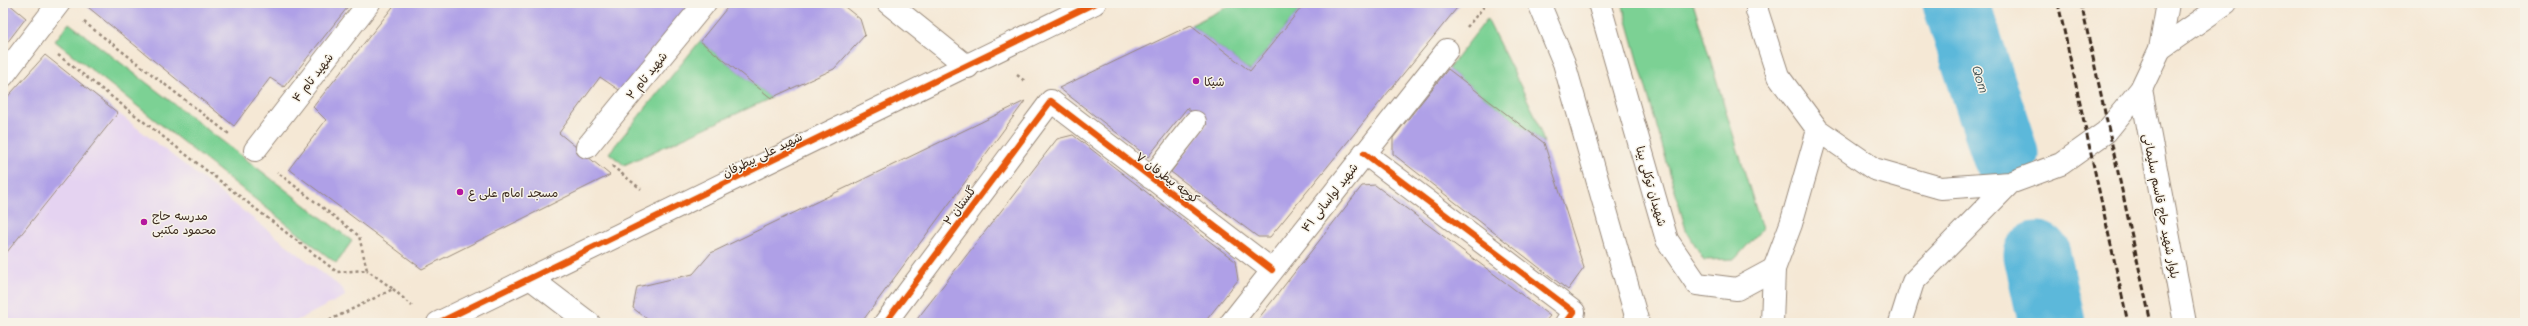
<svg xmlns="http://www.w3.org/2000/svg" width="2528" height="326" font-family="Mali,'Playpen Sans Arabic',sans-serif">
<style>
.built{fill:#e5d3f1}
.green{fill:#7cd194;stroke:#5c7e59}
.lines{fill:none;stroke-linecap:round;stroke-linejoin:round}
.river{stroke:#5cb8da;stroke-width:67}
.building{fill:#afa0e7}
.minor-casing{stroke:#98897a;stroke-width:24}
.tertiary-casing{stroke:#98897a;stroke-width:24}
.secondary-casing{stroke:#98897a;stroke-width:24}
.primary-casing{stroke:#98897a;stroke-width:24}
.path{stroke:#98897a;stroke-width:2.5;stroke-dasharray:3 3;stroke-linecap:butt}
.minor{stroke:#fff;stroke-width:22}
.tertiary{stroke:#fff;stroke-width:22}
.secondary{stroke:#fff;stroke-width:22}
.primary{stroke:#fff;stroke-width:22}
.rail{stroke:#3b2a1e;stroke-width:3;stroke-dasharray:6 3;stroke-linecap:butt}
.cycleway-casing{stroke:#f7f3e8;stroke-width:8}
.cycleway{stroke:#e8590c;stroke-width:6}
.poi-dot{fill:#b5179e;stroke:#f7f3e8;stroke-width:1.5}
.labels{text-anchor:middle;dominant-baseline:central;stroke-width:3;stroke-linejoin:round;paint-order:stroke}
.street-label{font-size:12px;fill:#3b2a1e;stroke:#f7f3e8}
.poi-label{font-size:12px;fill:#3b2a1e;stroke:#f7f3e8;text-anchor:start}
.water-label{font-size:13px;font-style:italic;fill:#455556;stroke:#f7f3e8}
</style>
<rect width="100%" height="100%" fill="#f7f3e8"/>
<filter id="ink" filterUnits="userSpaceOnUse"><feTurbulence type="fractalNoise" baseFrequency=".025" numOctaves="2"/><feDisplacementMap in="SourceGraphic" scale="8" xChannelSelector="R" yChannelSelector="G"/><feConvolveMatrix kernelMatrix="1 2 1 2 8 2 1 2 1" color-interpolation-filters="sRGB"/></filter>
<filter id="wash" filterUnits="userSpaceOnUse"><feTurbulence type="fractalNoise" baseFrequency=".012" numOctaves="4" result="noise"/><feDisplacementMap in="SourceGraphic" scale="16" xChannelSelector="R" yChannelSelector="G"/><feGaussianBlur stdDeviation="0.9" result="paint"/><feColorMatrix in="noise" values="0 0 0 0 0 0 0 0 0 0 0 0 0 0 0 0 0 1.4 0 .05"/><feComposite in="paint" operator="in"/></filter>
<g filter="url(#wash)">
<rect width="100%" height="100%" fill="#f5e8d5"/>
<path class="built" d="M118,113l225,176 2,7 -53,27h-289v-66z"/>
<path class="green" d="M1235,3h70l-55,68 -59,-46z
M1622,3h71l69,226 -27,30 -31,1 -18,-30z
M1487,19l49,98 8,26 -96,-74z
M69,23l283,218 -16,22 -281,-222z
M700,41l71,57 -147,67 -15,-12z"/>
<g class="lines">
<path class="river" d="M1956,3l49,151
M2037,255l15,68"/>
</g>
<g id="blocks">
<path class="building" d="M3,3h5l18,15 -23,30z
M83,3h268l-67,84 -14,-9 -36,48z
M396,3h295l-69,89 -22,-15 -41,56 51,42 -188,94 -133,-100 37,-49 -13,-13z
M731,3h109l20,16 5,16 -31,34 -63,29 -71,-57z
M1305,3h156l-191,234h-12l-87,-65 36,-48 -20,-16 -39,49 -89,-69 132,-63 59,46z
M45,55l73,58 -115,144v-155z
M1448,69l96,74 40,125 -16,22 -175,-136v-16z
M1025,101l-164,222h-209l-19,-15 4,-21 56,-13 18,-21z
M1073,135l162,126 3,19 -34,43h-290l143,-184z
M1375,185l175,131 -6,7h-289l107,-137z"/>
</g>
</g>
<g filter="url(#ink)">
<use href="#blocks" fill-opacity="0" stroke="#98897a" stroke-width="1"/>
<g class="lines">
<defs>
<path id="minor" d="M888,3l80,64
M3,76l56,-73
M587,147l118,-144
M255,150l114,-147
M1364,153l210,159 -8,11
M1151,178l44,-56
M530,278l59,45
M885,323l166,-222 221,169
M1231,323l216,-273"/>
<path id="tertiary" d="M438,323l657,-320"/>
<path id="secondary" d="M1539,3l25,60 74,260
M1599,3l68,237 30,44 40,5 37,-20
M2160,49l66,-46"/>
<path id="primary" d="M1757,3v8l21,65 40,54 56,39 67,19 69,-5 51,-19 45,-32 35,-43 19,-40 8,-46
M2141,89l44,234
M1772,323l2,-54 17,-45 27,-94
M1900,323l13,-41 97,-99"/>
</defs>
<use href="#minor" class="minor-casing"/>
<use href="#tertiary" class="tertiary-casing"/>
<use href="#secondary" class="secondary-casing"/>
<use href="#primary" class="primary-casing"/>
<path class="path" d="M941,4l6,-1
M84,22l145,112
M1467,27l20,-24
M58,55l279,217 30,-2 -8,-34 -82,-64
M1017,75l9,7
M612,166l29,23
M393,289l19,17
M324,323l69,-34 -26,-19"/>
<use href="#minor" class="minor"/>
<use href="#tertiary" class="tertiary"/>
<use href="#secondary" class="secondary"/>
<use href="#primary" class="primary"/>
<path class="rail" d="M2058,3l70,320
M2081,3l70,320"/>
<defs>
<path id="cycleway" d="M1364,153l210,159 -8,11
M438,323l657,-320
M885,323l166,-222 221,169"/>
</defs>
<use href="#cycleway" class="cycleway-casing"/>
<use href="#cycleway" class="cycleway"/>
</g>
</g>
<g class="poi-dot">
<circle cx="1196" cy="81" r="4"/>
<circle cx="460" cy="192" r="4"/>
<circle cx="144" cy="222" r="4"/>
</g>
<g class="labels">
<g class="street-label">
<text transform="translate(646 75) rotate(-51)">شهید تام ۲</text>
<text transform="translate(312 77) rotate(-52)">شهید تام ۴</text>
<text transform="translate(762 154) rotate(-26)">شهید علی بیطرفان</text>
<text transform="translate(1168 177) rotate(37)">کوچه بیطرفان ۷</text>
<text transform="translate(1652 186) rotate(74)">شهیدان توکلی بینا</text>
<text transform="translate(1329 197) rotate(-52)">شهید لواسانی ۴۱</text>
<text transform="translate(959 205) rotate(-53)">گلستان ۲</text>
<text transform="translate(2162 206) rotate(79)">بلوار شهید حاج قاسم سلیمانی</text>
</g>
<g class="poi-label">
<text x="1204" y="81">شیکا</text>
<text x="468" y="192">مسجد امام علی ع</text>
<text x="152" y="215">مدرسه حاج<tspan x="152" dy="14">محمود مکتبی</tspan></text>
</g>
<g class="water-label">
<text transform="translate(1981 79) rotate(72)">Qom</text>
</g>
</g>
<rect width="2528" height="326" fill="none" stroke="#f7f3e8" stroke-width="16"/>
</svg>
